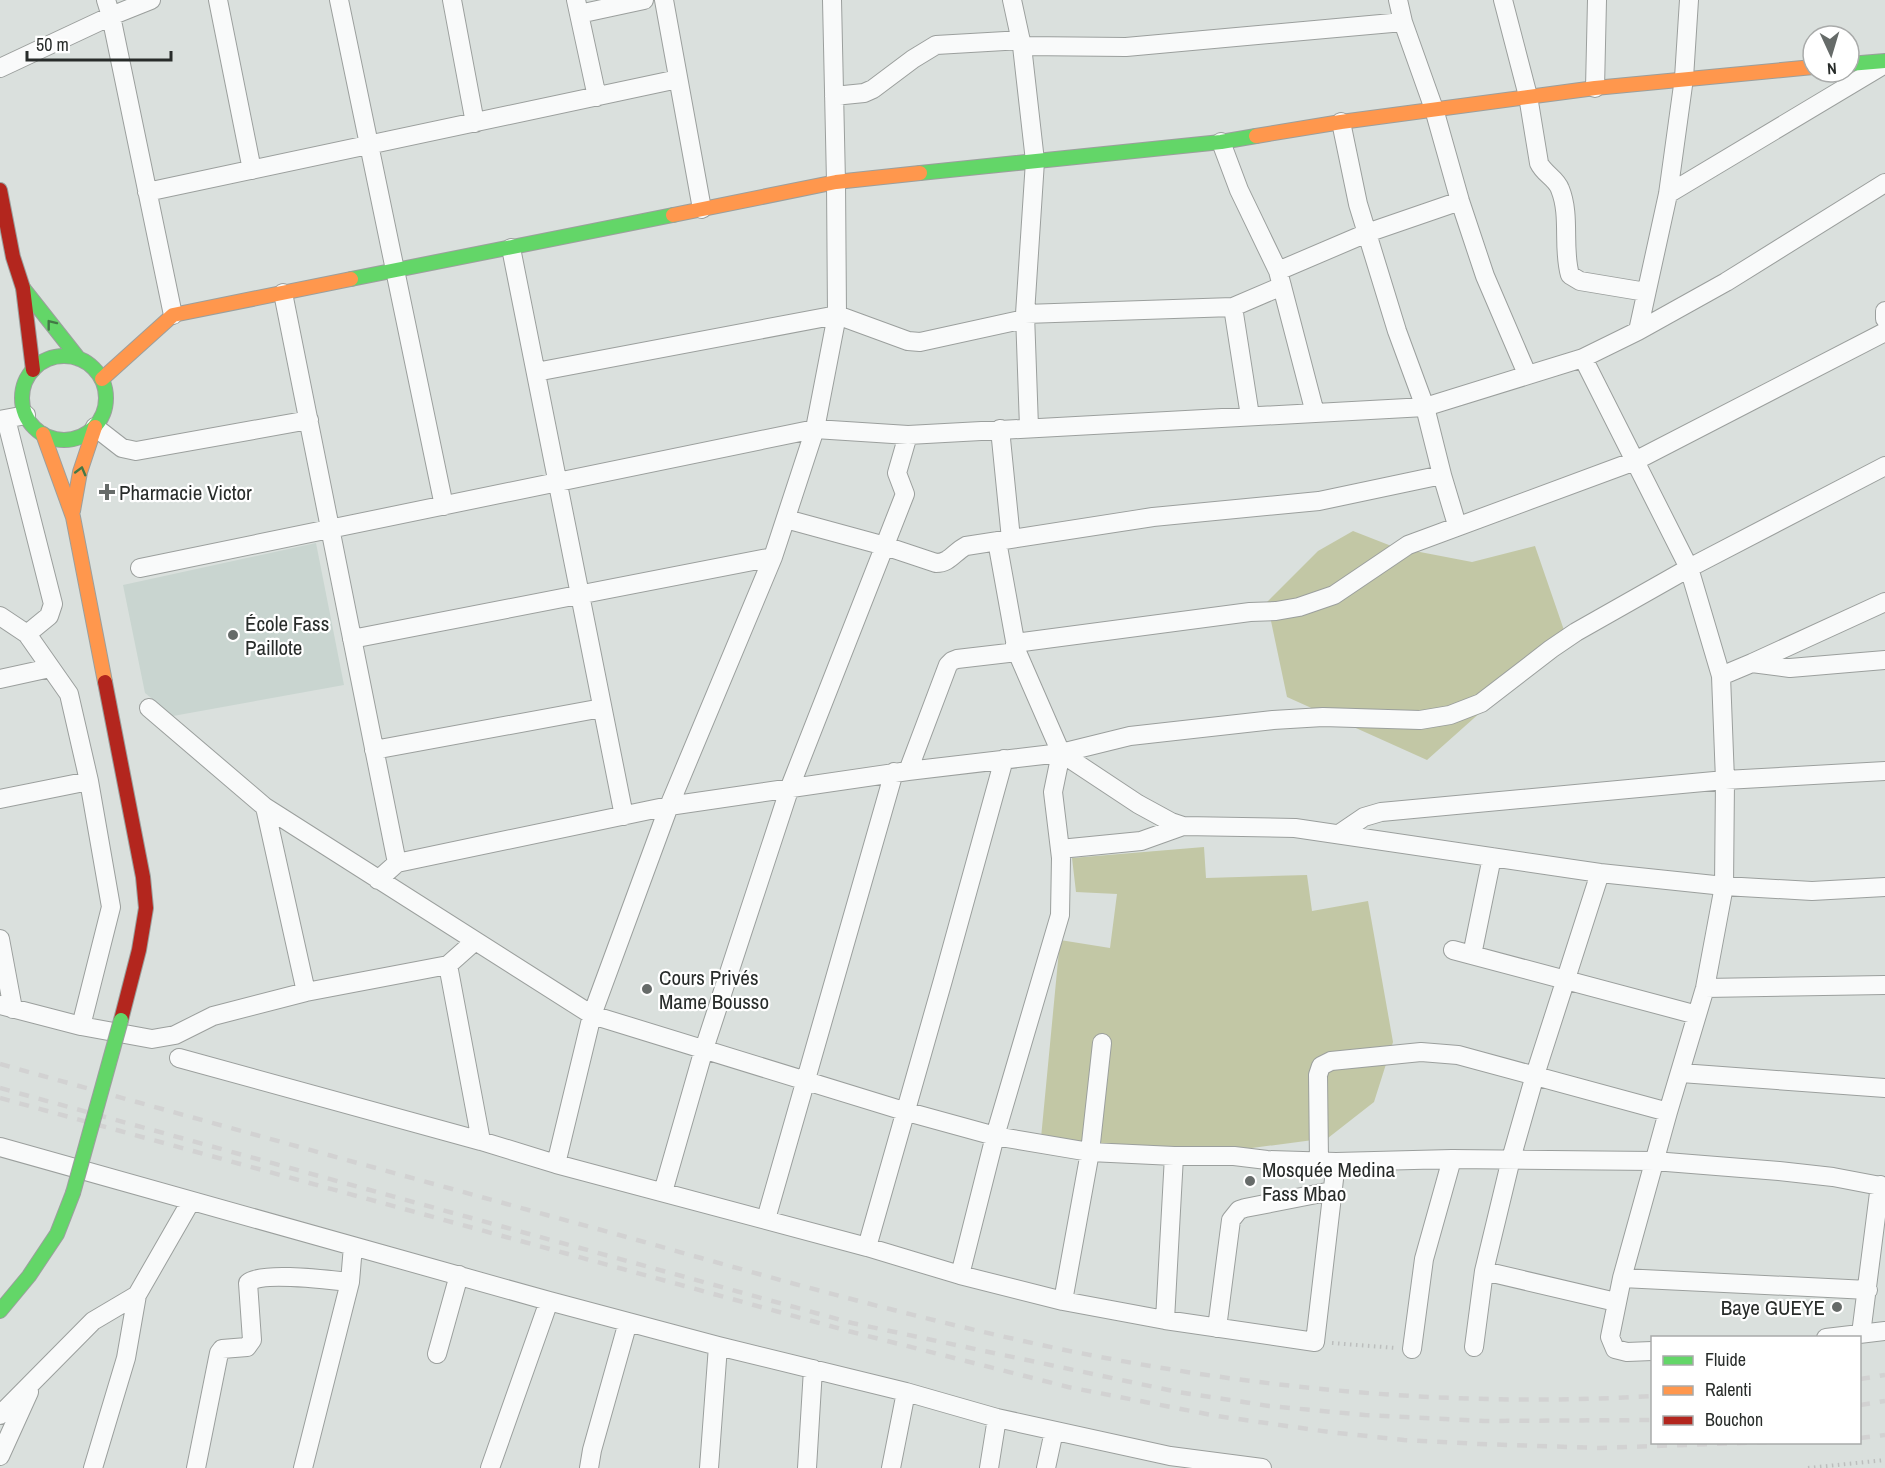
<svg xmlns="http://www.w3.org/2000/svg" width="1885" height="1468" font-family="'Archivo Narrow',sans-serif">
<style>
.built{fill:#c9d5d0}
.green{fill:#c2c7a5}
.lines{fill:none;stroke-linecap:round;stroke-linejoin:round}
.street-casing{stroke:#9b9f9d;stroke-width:20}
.fast-casing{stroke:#9b9f9d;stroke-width:16}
.slow-casing{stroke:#9b9f9d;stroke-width:16}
.jam-casing{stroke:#9b9f9d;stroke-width:16}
.path{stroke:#bcbebd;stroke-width:4;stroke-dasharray:1.5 4.5;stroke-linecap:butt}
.street{stroke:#f9fafa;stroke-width:18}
.fast{stroke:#63d668;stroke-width:14}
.slow{stroke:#ff974d;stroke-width:14}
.jam{stroke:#b3261e;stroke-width:14}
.rail{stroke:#d2d2d2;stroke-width:4.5;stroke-dasharray:10 10;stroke-linecap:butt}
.fast-bridge-casing{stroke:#9b9f9d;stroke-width:16;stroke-linecap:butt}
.fast-bridge{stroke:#63d668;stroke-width:14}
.oneway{stroke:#437846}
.poi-dot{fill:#666b69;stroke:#fff;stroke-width:2}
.labels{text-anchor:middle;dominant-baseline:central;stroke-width:4.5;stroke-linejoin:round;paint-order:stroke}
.poi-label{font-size:21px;fill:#282c2a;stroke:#fff;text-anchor:start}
</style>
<rect width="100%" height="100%" fill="#dae0dd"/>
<path class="built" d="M316,543l28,142 -171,31 -28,-23 -22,-108z"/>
<path class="green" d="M1353,531l41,16 78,15 63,-16 31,90 -139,124 -140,-63 -20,-95 51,-51z
M1204,847l2,31 101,-3 5,36 56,-10 25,141 -19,60 -46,36 -76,10 -131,2 -80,-12 19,-198 50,8 7,-54 -41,-2 -4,-34z"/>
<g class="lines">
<defs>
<path id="street" d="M106,0l5,16 62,299
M218,0l34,170
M339,0l105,506
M452,0l23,123
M576,0l21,97
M664,0l38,209
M1012,0l10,46 13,115 -10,153 4,113
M1398,0l5,22 31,87 26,92 25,75 42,98
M1503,0l25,96 11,67c5,11 17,15 21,26 11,27 2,59 10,86l10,6 66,11
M579,14l65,-14
M1022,46l104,1 277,-25
M0,68l111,-52 40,-16
M1595,88l2,-88
M834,96l30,-3 9,-4 40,-30 23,-14 85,-5
M1221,142l18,48 39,81 89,-38 93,-32
M147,192l531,-113
M1668,194l217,-130
M511,248l113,568
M1278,271l37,142
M283,293l114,570
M1233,307l49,-21
M1885,311v8
M1025,314l208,-7 17,109
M1638,331l30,-137 16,-116 5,-78
M1583,358l106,210 32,108 4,104 -1,106 -19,102 -37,124 -46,166 -12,59 5,12 12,3 25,-1
M536,372l301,-57 71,26 12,1 105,-23
M6,419l47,185 -4,12 -22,18
M0,420l26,-5
M95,427l27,21 14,3 173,-31
M1000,429l11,110
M1442,475l15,50
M786,519l99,27 51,17c14,0 18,-11 30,-17l187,-29 166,-16 123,-26 -17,-68 158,-49 55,-27 88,-49 159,-99
M997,541l20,111 44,101 77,51 33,18 12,4 112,2 305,45 124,13 88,5 73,-4
M140,568l675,-139 93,6 517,-28 -28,-76 -39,-127 -17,-82
M0,616l27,18 42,60 20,87 22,126 -30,119
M352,639l421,-82
M1015,643l235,-31 26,-1 23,-4 35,-12 74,-50 227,-84 250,-129
M1752,663l38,5 95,-8
M1721,676l31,-13 133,-61
M0,679l50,-11
M149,708l116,99 327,208 312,96 91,25 95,16 84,4h60l33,4 69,2 116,-3 202,2 125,10 54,6 52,10
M374,750l228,-42
M908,771l40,-106 4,-4 5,-2 60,-7
M0,799l89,-18
M265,807l41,185
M1339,834l25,-17 17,-5 344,-32 160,-9
M1060,849l81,-8 42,-15
M378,880l19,-17 272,-57 239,-35 153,-18 69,-17 143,-16 50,-3 97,3 30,-5 31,-12 70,-54 25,-17 113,-64 196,-102
M0,939l13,70
M1453,950l244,65
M1472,955l20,-98
M448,965l33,176
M1705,988l180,-3
M0,1005l81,21 71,13 23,-4 38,-19 93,-24 142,-27 27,-24
M179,1058l302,83 75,23 311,83 93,28 103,26 102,19 150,22 21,-180
M1681,1073l204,15
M0,1147l549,154 169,45 188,46 91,26 173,38 92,12
M1319,1161l-1,-86 3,-9 10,-5 90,-9 37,3 210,57
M556,1164l36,-149 77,-209 104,-249 42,-128 22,-114 -1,-133 -4,-182
M663,1192l41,-143 86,-262 115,-293 -8,-21 11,-38
M766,1219l128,-447
M867,1247l76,-267 61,-221
M1484,1271l132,31
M960,1275l35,-139 65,-221 1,-57 -8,-66 8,-39
M1622,1278l246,12
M1063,1301l27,-149 12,-109
M1165,1320l9,-164
M1217,1328l14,-108 8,-10 6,-2 87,-17
M1861,1334l19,-149
M1826,1338l59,-7
M1474,1347l10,-76 27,-112 24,-84 65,-202
M1412,1349l12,-90 28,-100
M437,1354l22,-79
M0,1415l93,-94 44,-26 54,-94
M0,1456l29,-64
M93,1468l33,-110 11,-63
M196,1468l23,-115 3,-4 25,-2 5,-7 -4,-57c13,-12 82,-3 102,-1
M303,1468l47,-186 3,-36
M490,1468l59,-167
M589,1468l3,-18 36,-128
M709,1468l9,-122
M807,1468l6,-99
M891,1468l15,-76
M989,1468l8,-50
M1046,1468l8,-37"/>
<path id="fast" d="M1849,64l36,-3
M920,173l301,-31 35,-6
M351,279l322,-64
M23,288l56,71
M22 398a42 42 0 1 1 84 0a42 42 0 1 1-84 0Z
M0,1311l29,-35 28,-42 16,-41"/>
<path id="slow" d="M1256,136l85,-14 254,-34 218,-21
M673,215l163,-33 84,-9
M102,379l71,-64 178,-36
M43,434l30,83 32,165
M73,511l7,-39 15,-45"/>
<path id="jam" d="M0,190l13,67 10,31 10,82
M105,682l38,195 3,31 -7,42 -18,70"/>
</defs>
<use href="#street" class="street-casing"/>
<use href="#fast" class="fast-casing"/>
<use href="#slow" class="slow-casing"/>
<use href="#jam" class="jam-casing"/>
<path class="path" d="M1332,1343l64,5
M1808,1468l77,-8"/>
<use href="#street" class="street"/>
<use href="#fast" class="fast"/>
<use href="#slow" class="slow"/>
<use href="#jam" class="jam"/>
<path class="rail" d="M0,1064c208,58 416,115 623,172 145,41 290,82 437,113 194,40 395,59 592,47
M0,1088l852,235 326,69 91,14 96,9 119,6 168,-1
M0,1098l852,234 216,55 149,29 112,16 75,8 75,4 120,4 170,-6
M1860,1379l25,-4
M1860,1405l25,-4
M1860,1438l25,-3"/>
<defs>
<path id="fast-bridge" d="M73,1193l48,-173"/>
</defs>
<use href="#fast-bridge" class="fast-bridge-casing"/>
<use href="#fast-bridge" class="fast-bridge"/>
</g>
<defs><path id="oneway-chevron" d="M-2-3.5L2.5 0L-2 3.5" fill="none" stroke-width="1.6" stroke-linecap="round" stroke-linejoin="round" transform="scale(1.5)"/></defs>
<g class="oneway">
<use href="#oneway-chevron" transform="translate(51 324) rotate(-128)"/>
<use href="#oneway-chevron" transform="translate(81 471) rotate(-75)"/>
</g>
<g class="poi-dot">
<path d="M104 483h6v6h6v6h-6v6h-6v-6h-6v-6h6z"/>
<circle cx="233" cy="635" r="6"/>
<circle cx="647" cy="989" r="6"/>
<circle cx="1250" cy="1181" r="6"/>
<circle cx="1837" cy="1307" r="6"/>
</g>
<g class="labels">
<g class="poi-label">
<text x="119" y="492">Pharmacie Victor</text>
<text x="245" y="623">École Fass<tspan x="245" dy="24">Paillote</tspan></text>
<text x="659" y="977">Cours Privés<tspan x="659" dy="24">Mame Bousso</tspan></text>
<text x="1262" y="1169">Mosquée Medina<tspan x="1262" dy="24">Fass Mbao</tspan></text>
<text x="1825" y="1307" text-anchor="end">Baye GUEYE</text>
</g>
</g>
<rect x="1651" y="1336" width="210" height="108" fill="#ffffff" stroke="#a9abaa" stroke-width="1.5"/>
<rect x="1663" y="1356" width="30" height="9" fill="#63d668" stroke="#a9abaa" stroke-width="1.5"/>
<text x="1705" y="1366" font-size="18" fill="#282c2a">Fluide</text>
<rect x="1663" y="1386" width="30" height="9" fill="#ff974d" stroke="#a9abaa" stroke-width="1.5"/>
<text x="1705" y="1396" font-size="18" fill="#282c2a">Ralenti</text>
<rect x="1663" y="1416" width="30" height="9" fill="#b3261e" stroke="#a9abaa" stroke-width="1.5"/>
<text x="1705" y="1426" font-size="18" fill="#282c2a">Bouchon</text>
<g transform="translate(1831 54) rotate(176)"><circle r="28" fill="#ffffff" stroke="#a9abaa" stroke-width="1.5"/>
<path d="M0-4.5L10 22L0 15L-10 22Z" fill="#666b69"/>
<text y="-9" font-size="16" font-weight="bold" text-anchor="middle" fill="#282c2a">N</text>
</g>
<path d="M27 51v9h144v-9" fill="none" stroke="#282c2a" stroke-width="3"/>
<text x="36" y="51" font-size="18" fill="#282c2a" stroke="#ffffff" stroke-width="4.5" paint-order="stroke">50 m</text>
</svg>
